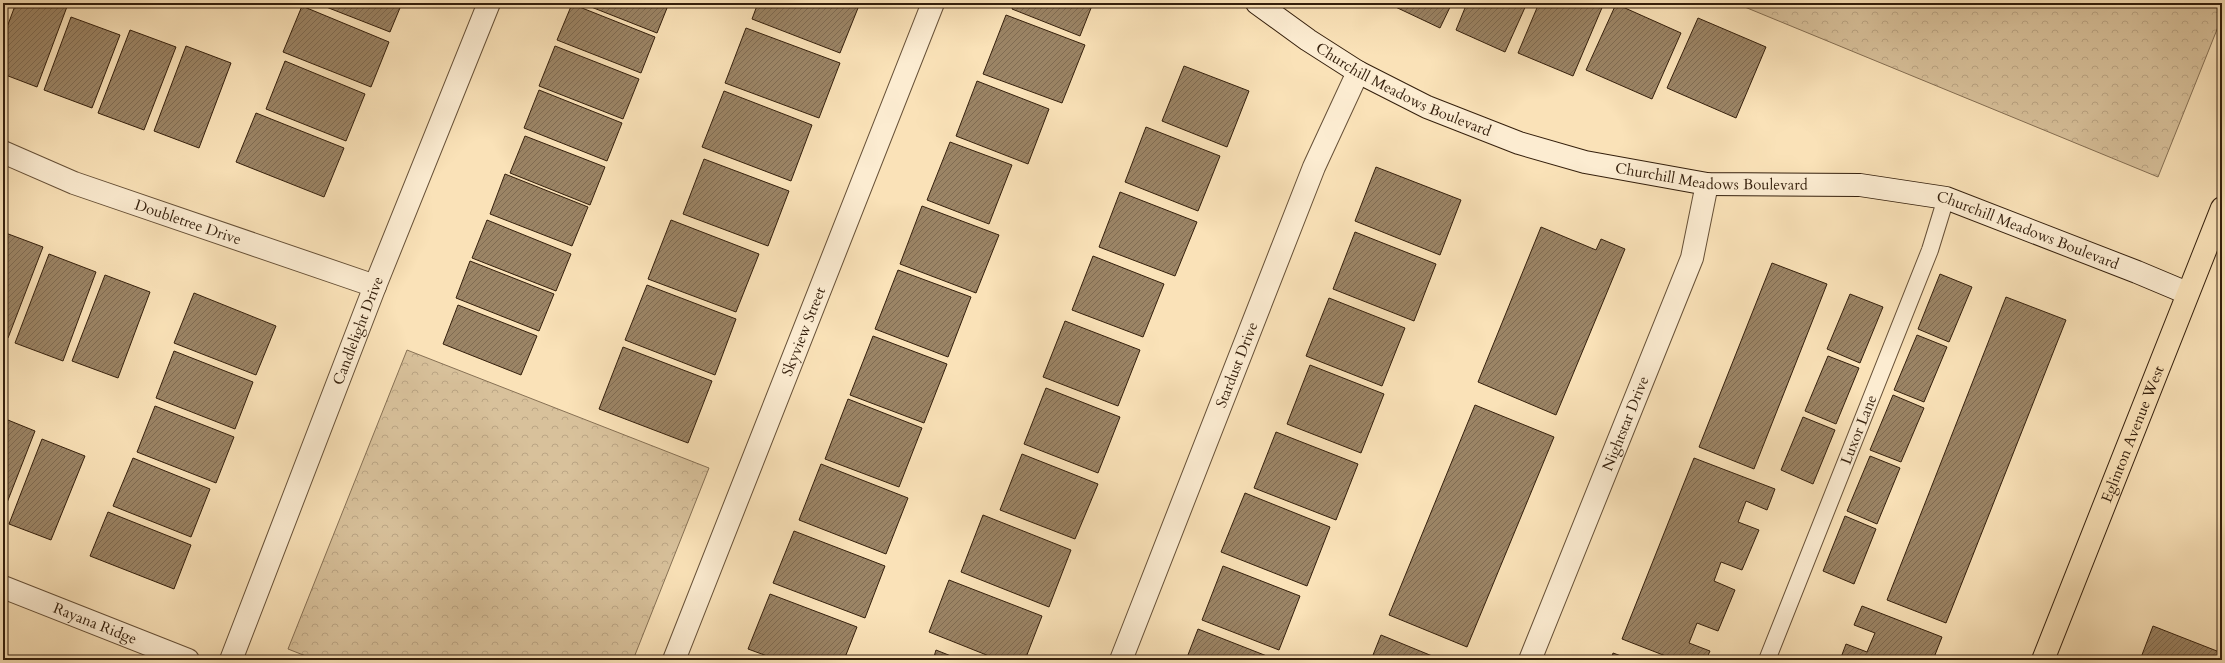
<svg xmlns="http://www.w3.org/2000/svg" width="2225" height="663" font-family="Cardo,serif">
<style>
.park{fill:url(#park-crowns);stroke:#867054}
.building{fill:url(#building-hatch);stroke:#341f0c}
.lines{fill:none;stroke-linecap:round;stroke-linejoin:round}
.lane-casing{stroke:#665037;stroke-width:18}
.street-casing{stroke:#665037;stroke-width:24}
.secondary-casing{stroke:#341f0c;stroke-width:24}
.primary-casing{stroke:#341f0c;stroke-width:24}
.lane{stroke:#fcecd1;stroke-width:16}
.street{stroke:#fcecd1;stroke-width:22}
.secondary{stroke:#fcecd1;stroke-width:22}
.primary{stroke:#fae2b8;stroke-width:22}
.labels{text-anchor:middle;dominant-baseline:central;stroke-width:3;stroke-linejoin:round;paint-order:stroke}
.street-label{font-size:15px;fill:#341f0c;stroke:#fcecd1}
</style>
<defs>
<pattern id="park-crowns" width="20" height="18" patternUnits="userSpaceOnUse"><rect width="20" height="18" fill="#d8c19b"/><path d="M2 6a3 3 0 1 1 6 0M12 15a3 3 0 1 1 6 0" fill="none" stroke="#baa584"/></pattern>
<pattern id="building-hatch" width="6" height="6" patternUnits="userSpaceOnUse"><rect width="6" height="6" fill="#9b8465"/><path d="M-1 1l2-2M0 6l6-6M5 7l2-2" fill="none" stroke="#7f6b52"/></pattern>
</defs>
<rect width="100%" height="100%" fill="#fae2b8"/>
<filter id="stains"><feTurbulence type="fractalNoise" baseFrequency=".005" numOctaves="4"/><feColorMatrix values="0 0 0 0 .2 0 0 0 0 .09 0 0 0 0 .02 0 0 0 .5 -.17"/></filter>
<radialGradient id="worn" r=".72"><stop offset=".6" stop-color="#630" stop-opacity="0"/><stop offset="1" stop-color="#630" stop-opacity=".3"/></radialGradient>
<path class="park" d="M1735,3h487v14l-64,160z
M407,350l302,118 -76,192h-317l-28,-11z"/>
<path class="building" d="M3,3h6l-6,16z
M16,3l52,1 -31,83 -34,-13v-36z
M316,3h86l-12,29z
M581,3h88l-12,30z
M758,3h102l-20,50 -88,-34z
M1014,3h79l-13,33 -68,-27z
M1387,3h65l-12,25z
M1467,3h60l-22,49 -49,-22z
M1539,3h65l-31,73 -55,-23z
M572,4l83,33 -14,36 -84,-33z
M1616,4l65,29 -29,66 -66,-29z
M302,6l87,36 -18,45 -88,-35z
M1006,15l79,30 -23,58 -79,-29z
M71,17l49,18 -28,73 -48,-18z
M1698,18l68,29 -30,71 -69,-30z
M746,28l94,35 -21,55 -94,-35z
M130,30l46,17 -32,83 -46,-17z
M186,46l45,17 -32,85 -45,-17z
M555,46l84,33 -16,40 -84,-33z
M285,61l80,33 -19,47 -80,-32z
M1184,66l65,25 -22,56 -65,-26z
M977,81l72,28 -21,55 -72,-28z
M539,90l83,33 -15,38 -83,-33z
M724,91l88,34 -21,56 -89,-34z
M256,113l88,35 -20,49 -88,-35z
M1146,127l74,29 -22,55 -73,-29z
M525,136l80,31 -15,38 -80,-32z
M950,142l62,23 -23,59 -62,-24z
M704,159l85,32 -21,55 -85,-32z
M1376,167l85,33 -21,55 -85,-34z
M505,174l83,33 -16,39 -82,-32z
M1120,192l77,30 -22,54 -76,-29z
M922,206l77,29 -23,58 -76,-29z
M487,220l84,34 -15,37 -84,-33z
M671,220l88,34 -23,58 -88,-33z
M1541,227l55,23 5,-11 24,10 -69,166 -78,-33z
M3,232l40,15 -35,91 -5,-2z
M1355,232l81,32 -22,57 -81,-32z
M49,254l47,18 -33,89 -48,-18z
M1093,256l71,28 -21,53 -71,-27z
M470,261l84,33 -15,37 -83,-33z
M1772,263l55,21 -73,185 -55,-22z
M898,270l73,27 -23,60 -73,-28z
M1940,274l32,13 -23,55 -31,-13z
M105,275l45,17 -32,86 -46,-17z
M647,285l89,34 -21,56 -90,-35z
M194,293l82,33 -20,49 -82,-32z
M1850,294l33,13 -23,56 -33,-14z
M2006,297l60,23 -120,303 -59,-23z
M1329,298l76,30 -23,58 -76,-30z
M458,305l79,31 -16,39 -78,-31z
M1065,321l75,29 -22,56 -75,-29z
M1917,335l30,12 -23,55 -30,-12z
M873,336l74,28 -23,59 -74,-28z
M623,347l89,34 -24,62 -89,-34z
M174,351l79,31 -18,47 -79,-31z
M1828,356l31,12 -23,56 -31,-13z
M1310,365l74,29 -23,59 -74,-29z
M1046,388l74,29 -22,56 -74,-29z
M1893,395l31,13 -23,54 -31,-12z
M848,399l74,29 -23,59 -74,-28z
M1475,405l79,32 -87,210 -78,-32z
M155,406l79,31 -18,46 -79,-31z
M1803,417l32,13 -22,54 -32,-14z
M3,418l32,13 -32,82z
M1276,432l82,32 -22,56 -82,-32z
M42,439l43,17 -34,84 -42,-16z
M1022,454l76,30 -23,55 -75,-29z
M1870,456l30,12 -23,56 -30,-13z
M133,458l77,31 -19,48 -78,-31z
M1694,458l81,31 -8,21 -21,-9 -8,21 21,8 -17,40 -21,-8 -7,19 21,9 -17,41 -21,-8 -8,20 21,8 -4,9h-30l-54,-21z
M821,464l87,34 -22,56 -87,-34z
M1245,493l85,34 -23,59 -86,-34z
M108,512l83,33 -17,44 -84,-33z
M983,515l88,35 -22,57 -88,-35z
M1845,516l31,13 -22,55 -31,-13z
M794,531l91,35 -20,52 -92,-35z
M1223,566l77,30 -21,54 -77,-30z
M949,580l93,36 -17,44h-26l-70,-28z
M770,594l87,33 -13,33h-66l-30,-11z
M1862,606l80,31 -9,23h-93l6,-16 21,8 8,-19 -21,-8z
M2153,626l69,27v7h-82z
M1198,629l79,31h-91z
M1381,635l61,25h-71z
M936,650l25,10h-28z
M1613,653l19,7h-21z"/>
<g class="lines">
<defs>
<g id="lane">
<path id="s1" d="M1767,660l163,-410 16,-52"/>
</g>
<g id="street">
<path id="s2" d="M3,152l71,31 301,103"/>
<path id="s3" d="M3,587l185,73"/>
<path id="s4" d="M231,660l144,-374 114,-283"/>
<path id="s5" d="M674,660l259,-657"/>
<path id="s6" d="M1121,660l193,-493 44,-95"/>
<path id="s7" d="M1530,660l162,-402 15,-74"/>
</g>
<g id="secondary">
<path id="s8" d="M1257,3l51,37 50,32 69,35 92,36 66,19 122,22 153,1 86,13 191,74 50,21"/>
</g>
<g id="primary">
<path id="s9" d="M2043,660l179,-452"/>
</g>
</defs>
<use href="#lane" class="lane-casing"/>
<use href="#street" class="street-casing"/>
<use href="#secondary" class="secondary-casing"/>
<use href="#primary" class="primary-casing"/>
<use href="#lane" class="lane"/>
<use href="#street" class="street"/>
<use href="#secondary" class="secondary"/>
<use href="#primary" class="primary"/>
</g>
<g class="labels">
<g class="street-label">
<text stroke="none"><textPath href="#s8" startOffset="171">Churchill Meadows Boulevard</textPath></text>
<text stroke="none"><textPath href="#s8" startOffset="495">Churchill Meadows Boulevard</textPath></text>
<text stroke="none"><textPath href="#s2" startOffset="198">Doubletree Drive</textPath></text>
<text stroke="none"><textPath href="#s8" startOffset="819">Churchill Meadows Boulevard</textPath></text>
<text stroke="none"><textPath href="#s4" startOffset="353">Candlelight Drive</textPath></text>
<text stroke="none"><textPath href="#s5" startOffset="353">Skyview Street</textPath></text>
<text stroke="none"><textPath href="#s6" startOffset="317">Stardust Drive</textPath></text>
<text stroke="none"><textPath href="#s7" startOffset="255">Nightstar Drive</textPath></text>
<text stroke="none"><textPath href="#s1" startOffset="248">Luxor Lane</textPath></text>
<text stroke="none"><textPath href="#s9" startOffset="243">Eglinton Avenue West</textPath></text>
<text stroke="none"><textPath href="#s3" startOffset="99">Rayana Ridge</textPath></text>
</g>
</g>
<rect width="2225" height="663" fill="none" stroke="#fae2b8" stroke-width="16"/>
<rect x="4" y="4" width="2217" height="655" fill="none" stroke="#341f0c" stroke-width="2"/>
<rect x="8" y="8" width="2209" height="647" fill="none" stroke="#341f0c"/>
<rect width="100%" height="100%" filter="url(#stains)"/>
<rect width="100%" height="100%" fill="url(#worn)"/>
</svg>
